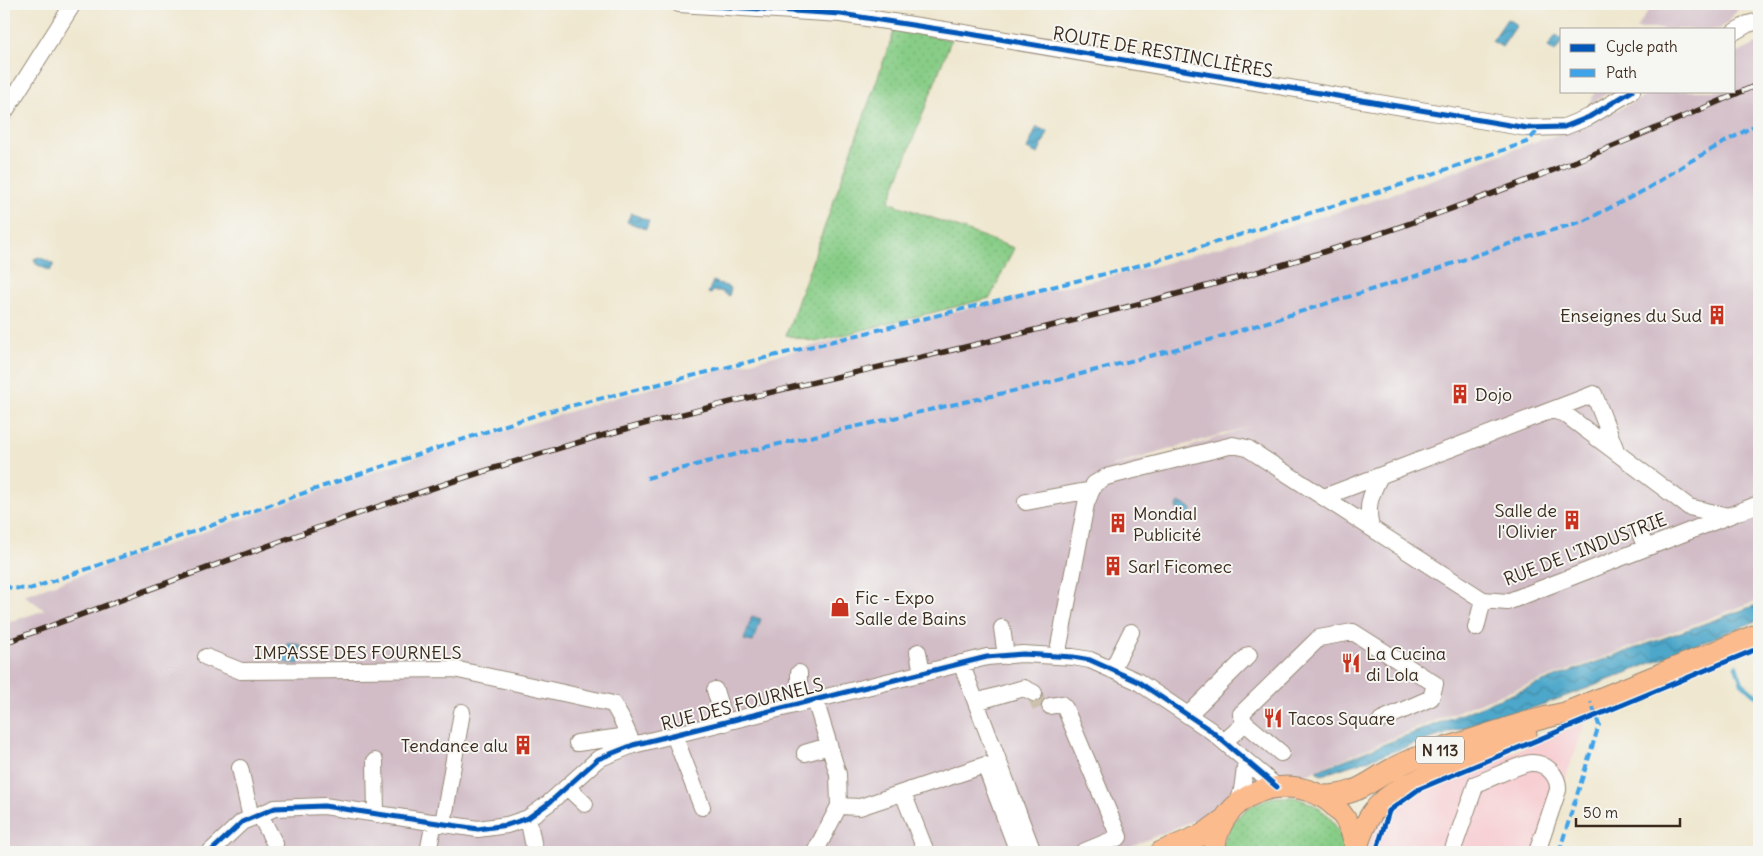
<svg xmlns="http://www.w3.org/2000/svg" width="1763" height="856" font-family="Delius,sans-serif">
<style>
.built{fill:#f7cfd3}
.industrial{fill:#d2bdc7;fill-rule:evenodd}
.grass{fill:url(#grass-dots);stroke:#627c52}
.water{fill:url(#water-waves);stroke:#446874}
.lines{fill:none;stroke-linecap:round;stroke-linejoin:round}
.stream{stroke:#4da7ca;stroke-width:4.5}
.minor-tunnel{stroke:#cbc1ac;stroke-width:16;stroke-dasharray:16 8;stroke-linecap:butt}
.minor-casing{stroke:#958876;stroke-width:18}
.major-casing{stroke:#958876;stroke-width:23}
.minor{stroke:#fff;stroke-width:16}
.major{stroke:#fbbb8d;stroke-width:21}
.rail-casing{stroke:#3b2a1e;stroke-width:5.5}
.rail{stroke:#f6f6f2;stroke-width:4;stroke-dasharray:11;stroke-linecap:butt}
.quiet{stroke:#3fa3ea;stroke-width:4;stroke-dasharray:8 4;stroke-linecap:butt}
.cycleway-casing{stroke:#f6f6f2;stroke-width:8}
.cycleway{stroke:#0057b8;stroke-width:5}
.labels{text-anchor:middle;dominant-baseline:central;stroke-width:4;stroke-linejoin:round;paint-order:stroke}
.shield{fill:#f6f6f2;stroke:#73675e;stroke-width:1}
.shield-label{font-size:16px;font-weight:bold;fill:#3b2a1e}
.street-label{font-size:18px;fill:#3b2a1e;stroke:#f6f6f2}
.poi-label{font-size:18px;fill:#3b2a1e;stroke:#f6f6f2;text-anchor:start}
</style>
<defs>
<pattern id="grass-dots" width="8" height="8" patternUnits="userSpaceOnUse" patternTransform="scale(1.25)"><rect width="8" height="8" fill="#88cd87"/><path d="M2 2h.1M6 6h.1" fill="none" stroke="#76b074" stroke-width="1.8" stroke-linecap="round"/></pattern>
<pattern id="water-waves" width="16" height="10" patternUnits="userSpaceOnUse" patternTransform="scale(1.25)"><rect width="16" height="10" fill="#4da7ca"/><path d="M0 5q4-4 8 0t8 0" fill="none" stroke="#4188a3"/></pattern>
</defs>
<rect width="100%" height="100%" fill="#f6f6f2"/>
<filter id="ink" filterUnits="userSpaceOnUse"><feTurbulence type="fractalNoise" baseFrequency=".02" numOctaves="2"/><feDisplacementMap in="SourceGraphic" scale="10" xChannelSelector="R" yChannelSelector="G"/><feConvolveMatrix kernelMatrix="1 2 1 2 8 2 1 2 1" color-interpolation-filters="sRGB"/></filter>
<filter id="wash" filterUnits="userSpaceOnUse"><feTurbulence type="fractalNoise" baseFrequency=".0096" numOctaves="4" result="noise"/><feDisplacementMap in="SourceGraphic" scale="20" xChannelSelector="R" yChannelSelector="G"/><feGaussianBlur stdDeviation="1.12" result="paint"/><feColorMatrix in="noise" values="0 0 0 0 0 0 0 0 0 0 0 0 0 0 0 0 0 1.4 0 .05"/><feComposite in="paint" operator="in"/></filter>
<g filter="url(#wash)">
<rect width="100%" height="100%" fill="#efe7cf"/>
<path class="built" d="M1585,723l-45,129h-173l7,-31 28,-24z"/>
<path class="industrial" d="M1653,4h89l-16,20 -7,5h-83z
M1759,43v557l-286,105 -356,147h-1113v-228l41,-14 -21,-15 387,-136 214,-64 256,-67 275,-62 214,-64 170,-62 35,-10 82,-39h77v-36zM1254,425l-82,28 -60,14v-1z
M1596,91h15l-24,15z"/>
<path class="grass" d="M895,29l56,11 -62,162 125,46 -24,50 -174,44 -30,-7z
M1273,797h21l19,7 16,12 11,17 5,19h-124c9,-33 20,-44 52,-55z"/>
<path class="water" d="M1507,19l10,6 -15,22 -10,-6z
M1556,35l6,4v3l-7,10 -7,-5z
M1037,127l11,5 -10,22 -11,-5z
M631,213l18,8 -3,8 -19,-7z
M39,257l15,7 -4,7 -14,-7 -2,-5z
M713,281l18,7 -2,8 -9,-5h-7l-2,3 -3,-1z
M1179,502l13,7 -4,7 -12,-7z
M1759,604v16l-171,68 -116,42 -3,-4 -147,49 -6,-4 250,-98z
M752,616l9,3 -8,23 -9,-2z
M288,643l13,2 -2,19 -18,-2 1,-5h5z"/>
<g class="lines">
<path class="stream" d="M1736,666l6,17 17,15"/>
</g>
</g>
<g filter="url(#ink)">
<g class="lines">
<path class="minor-tunnel" d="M1034,693l7,16 9,-3"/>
<defs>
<path id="minor" d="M679,4l162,10 129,20 557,94 37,-1 25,-10 43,-26
M1734,32l14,-8 11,-3
M4,113l69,-109
M1552,410l42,-16 23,59
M1324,497l228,-87 13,4 124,93 39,9
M1026,502l66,-12
M1371,528c-5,-22 -1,-32 9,-52
M1638,529l8,19
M1002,628l4,28
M1476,628l7,-28
M918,652l4,21
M1059,655v-9l27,-142 8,-20 12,-7 127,-32 14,3 236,152 24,2 252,-98
M206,657l35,14 213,-2 159,35 8,14 12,27
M961,663l72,189
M1112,670l19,-38
M799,673v31
M715,690l10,33
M815,700l23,74 1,32 21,1 125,-42 33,87
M976,702l48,-14 10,5
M1050,706l11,-2 4,4 54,129 -36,15
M1188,715l61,-60
M1245,723l-4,-9 78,-76 34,-6 82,52 -4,14 -50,22
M674,735l28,72
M1224,742l21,-19 36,30
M577,743l52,-7
M805,753l24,-7
M375,761l1,53
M240,768l11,50
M567,787l18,17
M903,793l23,59
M1238,804l4,-14 4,-29
M260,815l15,29
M528,818l7,34
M443,824l19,-112
M210,852l32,-30 33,-14 49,-2 154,23 29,-4 21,-7 21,-15 49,-44 35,-14 354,-88 36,-3 50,3 17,3 47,21 73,49 67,57
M428,852l6,-30
M815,852l24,-46
M1452,852l24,-68c11,-4 46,-21 55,-21 15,-1 28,13 27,27l-21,62"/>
<path id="major" d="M1320,796c41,1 50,-18 84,-33 20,-9 41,-15 61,-21 33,-11 66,-22 100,-29l194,-79
M1356,850c10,-33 18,-46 48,-64l122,-51
M1161,852l43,-18 19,-14
M1214,852c8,-86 133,-87 142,0"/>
</defs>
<use href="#minor" class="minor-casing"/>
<use href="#major" class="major-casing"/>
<use href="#minor" class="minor"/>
<use href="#major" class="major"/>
<defs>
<path id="rail" d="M4,643c206,-75 410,-156 622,-214 116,-32 234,-57 352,-85 90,-22 180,-44 269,-69 176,-50 346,-118 512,-191"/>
</defs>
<use href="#rail" class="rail-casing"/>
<use href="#rail" class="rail"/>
<path class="quiet" d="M647,478l101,-27 287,-65 168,-44 225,-70 101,-35 55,-16 61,-31 44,-28 70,-39
M4,585l7,3 19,1 294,-103 218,-73 607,-150 251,-78 127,-43 13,-14
M1559,852l40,-127 -8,-23"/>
<defs>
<path id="cycleway" d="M679,4l162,10 129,20 557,94 37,-1 25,-10 43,-26
M210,852l32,-30 33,-14 49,-2 154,23 29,-4 21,-7 21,-15 49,-44 35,-14 354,-88 36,-3 50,3 17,3 47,21 73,49 67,57
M1376,852l13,-41 30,-22 340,-141"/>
</defs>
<use href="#cycleway" class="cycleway-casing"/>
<use href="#cycleway" class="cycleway"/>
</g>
</g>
<defs>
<symbol id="building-bare" viewBox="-9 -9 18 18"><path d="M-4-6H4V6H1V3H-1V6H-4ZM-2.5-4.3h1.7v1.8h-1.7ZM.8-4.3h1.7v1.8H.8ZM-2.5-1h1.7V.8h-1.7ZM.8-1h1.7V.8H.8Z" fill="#c8321e" stroke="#f6f6f2" stroke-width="2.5" paint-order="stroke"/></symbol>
<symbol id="shop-bare" viewBox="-9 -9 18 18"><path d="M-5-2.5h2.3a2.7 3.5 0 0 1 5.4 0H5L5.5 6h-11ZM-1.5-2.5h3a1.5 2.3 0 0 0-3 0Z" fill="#c8321e" stroke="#f6f6f2" stroke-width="2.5" paint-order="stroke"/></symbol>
<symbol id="restaurant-bare" viewBox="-9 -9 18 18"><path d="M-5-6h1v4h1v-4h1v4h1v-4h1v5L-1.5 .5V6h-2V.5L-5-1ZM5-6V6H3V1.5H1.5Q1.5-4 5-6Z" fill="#c8321e" stroke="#f6f6f2" stroke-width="2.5" paint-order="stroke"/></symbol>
</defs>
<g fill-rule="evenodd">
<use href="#building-bare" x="1703" y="301" width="28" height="28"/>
<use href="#building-bare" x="1446" y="380" width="28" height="28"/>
<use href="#building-bare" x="1558" y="506" width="28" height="28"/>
<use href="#building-bare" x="1104" y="509" width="28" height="28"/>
<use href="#building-bare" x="1099" y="552" width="28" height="28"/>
<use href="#shop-bare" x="826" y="593" width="28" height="28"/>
<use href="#restaurant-bare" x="1337" y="649" width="28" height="28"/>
<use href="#restaurant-bare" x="1259" y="704" width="28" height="28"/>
<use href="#building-bare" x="509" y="731" width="28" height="28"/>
</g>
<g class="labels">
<rect class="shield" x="1416" y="736.5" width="48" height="27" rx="4"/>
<g class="shield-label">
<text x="1440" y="750">N 113</text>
</g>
<g class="street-label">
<text transform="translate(1163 52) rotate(10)">ROUTE DE RESTINCLIÈRES</text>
<text transform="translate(1585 549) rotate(-21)">RUE DE L'INDUSTRIE</text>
<text x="358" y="652">IMPASSE DES FOURNELS</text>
<text transform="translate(742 704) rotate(-14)">RUE DES FOURNELS</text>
</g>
<g class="poi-label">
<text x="1702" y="315" text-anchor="end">Enseignes du Sud</text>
<text x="1475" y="394">Dojo</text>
<text x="1557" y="510" text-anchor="end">Salle de<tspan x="1557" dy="21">l'Olivier</tspan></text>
<text x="1133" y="513">Mondial<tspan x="1133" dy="21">Publicité</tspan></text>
<text x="1128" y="566">Sarl Ficomec</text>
<text x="855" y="597">Fic - Expo<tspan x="855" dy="21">Salle de Bains</tspan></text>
<text x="1366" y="653">La Cucina<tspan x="1366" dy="21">di Lola</tspan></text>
<text x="1288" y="718">Tacos Square</text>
<text x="508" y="745" text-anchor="end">Tendance alu</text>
</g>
</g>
<rect width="1763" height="856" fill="none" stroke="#f6f6f2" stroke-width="20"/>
<rect x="1560" y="28" width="175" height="65" fill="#f6f6f2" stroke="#aba49d"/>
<rect x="1570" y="44" width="25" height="8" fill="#0057b8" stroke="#aba49d"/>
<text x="1606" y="52" font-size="15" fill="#3b2a1e">Cycle path</text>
<rect x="1570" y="69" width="25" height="8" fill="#3fa3ea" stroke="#aba49d"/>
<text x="1606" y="78" font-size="15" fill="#3b2a1e">Path</text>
<path d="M1576 818v8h104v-8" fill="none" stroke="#3b2a1e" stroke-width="2.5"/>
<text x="1583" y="818" font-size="15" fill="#3b2a1e" stroke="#f6f6f2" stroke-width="4" paint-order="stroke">50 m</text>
</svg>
